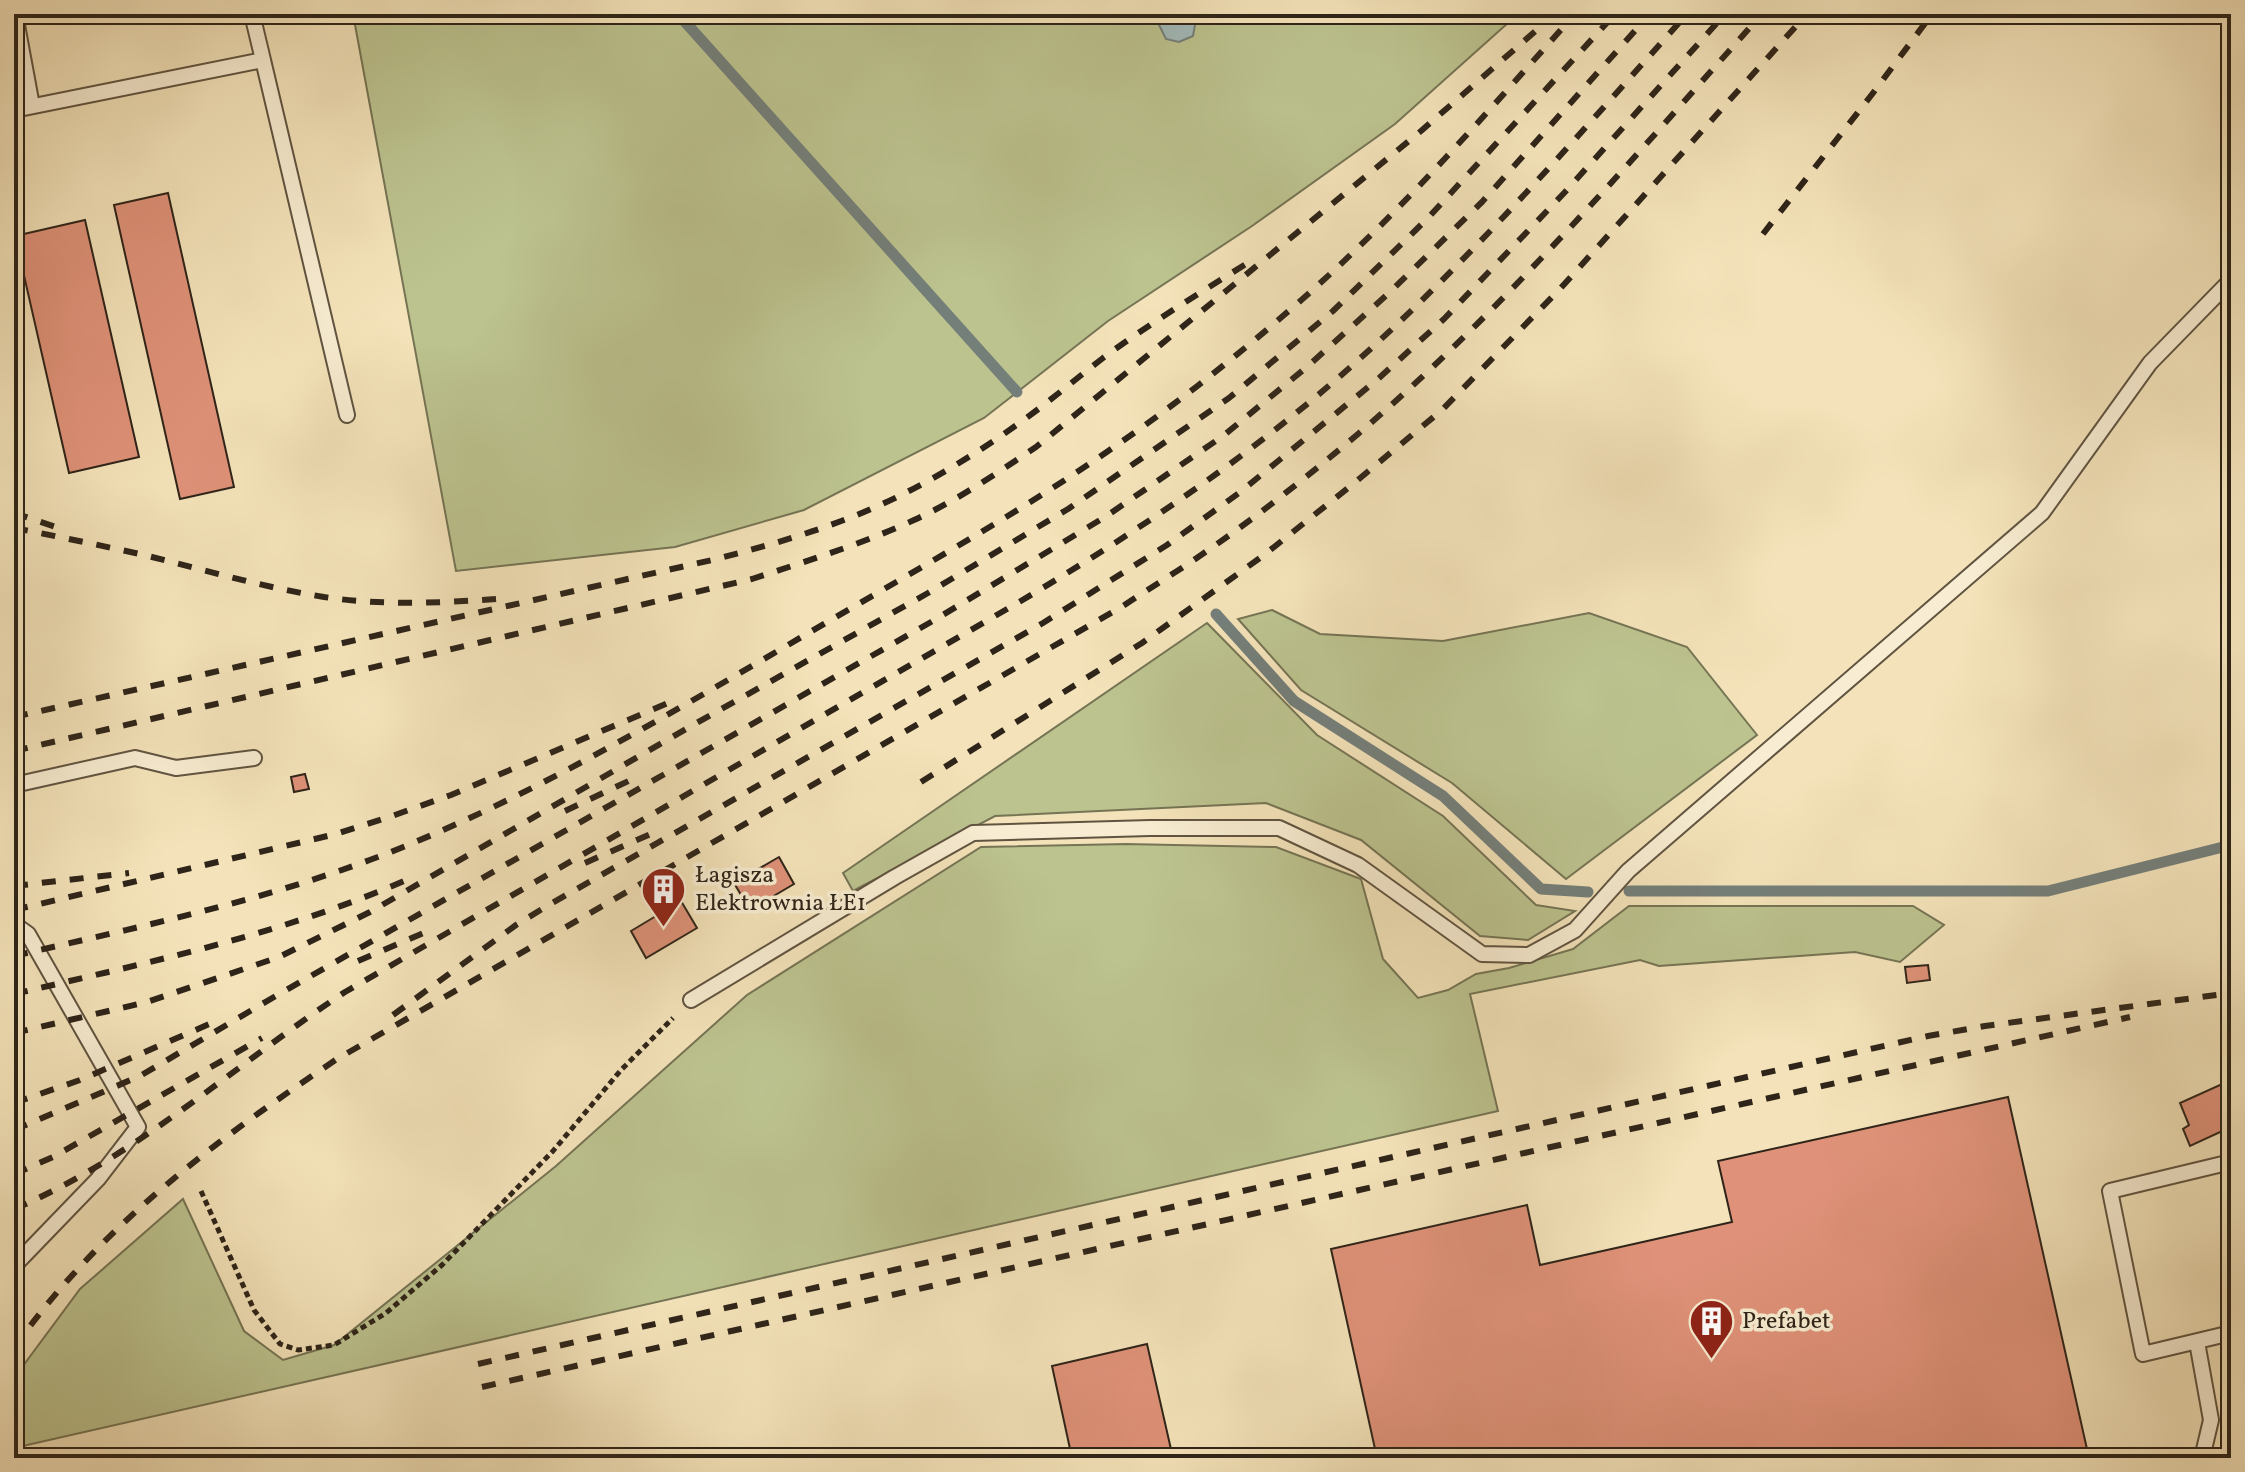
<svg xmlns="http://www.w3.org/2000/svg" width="2245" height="1472" font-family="Vollkorn,serif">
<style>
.green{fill:#bcc38f;stroke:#757454;stroke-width:2}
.water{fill:#a2bbbb;stroke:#747f7a;stroke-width:2}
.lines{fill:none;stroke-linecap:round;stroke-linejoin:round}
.stream{stroke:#747f7a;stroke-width:11}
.building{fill:#df9279;stroke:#2e2419;stroke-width:2}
.service-casing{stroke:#605441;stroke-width:18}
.path{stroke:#2e2419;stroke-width:5;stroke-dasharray:6 4;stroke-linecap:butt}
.service{stroke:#f8edd2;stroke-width:14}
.rail{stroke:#2e2419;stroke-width:6;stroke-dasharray:14 14;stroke-linecap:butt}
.labels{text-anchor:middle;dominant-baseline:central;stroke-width:7;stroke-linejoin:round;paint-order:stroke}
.poi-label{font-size:24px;fill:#2e2419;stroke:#f8edd2;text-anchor:start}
</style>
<rect width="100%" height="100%" fill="#f4e3ba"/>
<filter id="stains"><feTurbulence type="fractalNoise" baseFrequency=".0025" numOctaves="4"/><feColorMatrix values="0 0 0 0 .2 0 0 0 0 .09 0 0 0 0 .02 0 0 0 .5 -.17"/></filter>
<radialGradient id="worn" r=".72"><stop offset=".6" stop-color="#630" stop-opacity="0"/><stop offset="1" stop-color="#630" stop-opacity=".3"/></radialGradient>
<path class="green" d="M353,14h1165l-123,110 -143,102 -144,95 -124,97 -180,92 -129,37 -219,24z
M1272,610l48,24 123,7 146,-28 98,34 70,88 -191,144 -114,-96 -151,-93 -63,-71z
M1207,623l110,112 126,81 93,89 39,6 -47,29 -48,-4 -119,-96 -95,-37 -271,13 -142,75 -10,-18z
M1126,844l150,3 85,32 22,80 35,39 30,-8 28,-16 33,-6 64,-19 56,-43h284l31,19 -44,37 -45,-10 -196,14 -19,-6 -170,34 28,117 -1484,337v-70l66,-89 103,-90 61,132 39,29 51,-15 222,-179 191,-171 234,-148z"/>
<path class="water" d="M1197,14l-4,22 -14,6 -13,-3 -12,-24z"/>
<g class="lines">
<path class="stream" d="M678,14l339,378
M1216,614l78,87 149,95 98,93 47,3
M1629,891h419l183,-46"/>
</g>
<path class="building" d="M168,193l66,294 -54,12 -66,-294z
M85,220l54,237 -70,16 -54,-237z
M305,774l4,15 -15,3 -3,-15z
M779,857l15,27 -44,26 -16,-27z
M681,901l16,27 -51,30 -15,-27z
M1928,965l2,15 -23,3 -2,-16z
M2231,1080v47l-41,19 -7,-17 6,-4 -9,-22z
M2008,1097l81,361h-712l-46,-209 196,-44 13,60 192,-43 -14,-61z
M1147,1344l26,114h-101l-20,-92z"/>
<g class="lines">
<defs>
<path id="service" d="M15,14l17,92
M263,60l84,355
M14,110l249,-50 -11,-46
M14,785l121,-27 41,10 78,-10
M14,924l14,10 110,193 -40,52 -84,87
M691,1000l204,-123 78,-44 177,-5h129l79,37 124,89 47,1 46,-25 53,-59 414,-358 108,-150 81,-83
M2231,1162l-121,29 33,163 88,-21
M2197,1342l14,78 -9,38"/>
</defs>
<use href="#service" class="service-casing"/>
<path class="path" d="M201,1191l53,119 26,34 18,6 36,-5 52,-32 56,-48 111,-114 68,-81 52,-52"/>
<use href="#service" class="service"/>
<path class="rail" d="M1763,234l110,-141 59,-79
M14,513l42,14
M14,528c42,8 84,17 126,26 61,15 122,33 184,43 60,9 123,6 183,1
M14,717l698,-157c67,-17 133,-36 195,-68 47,-24 92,-53 134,-85 21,-16 41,-33 62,-49 46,-34 95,-64 143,-94
M14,751l738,-172c55,-18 110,-35 162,-59 44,-20 83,-47 122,-73l385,-316 134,-117
M921,782l221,-139 122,-88 89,-71 89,-74 117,-120 248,-276
M565,811l72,-34
M585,863l70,-31
M14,886l115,-13
M14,910l322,-76 56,-18 59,-21 217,-92
M14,956c133,-31 268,-59 394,-111 141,-58 273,-138 404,-214 85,-50 173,-99 256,-153 75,-49 148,-104 216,-163 107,-91 198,-197 291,-301
M358,961l77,-33
M14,994c132,-31 265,-59 390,-113
M393,1015l123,-90 31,-19 496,-283 124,-78 72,-52 139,-114 66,-60 121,-127 160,-178
M14,1033l133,-31 132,-45 91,-45 323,-187 235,-132 140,-84 161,-111 104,-87 95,-93 187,-204
M14,1103l66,-23 134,-58
M14,1130l126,-54 134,-79 657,-375 174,-105 118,-81 85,-70 81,-73 93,-91 168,-188
M14,1174l39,-17 209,-119
M14,1209c121,-51 222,-145 331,-217l669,-387c110,-65 219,-137 317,-221 130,-112 242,-243 356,-370
M14,1348c85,-121 202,-208 323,-289l786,-453c27,-18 55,-35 81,-53 54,-37 104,-77 154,-119 148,-126 275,-276 404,-420
M478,1364l1450,-328 57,-10 246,-33
M482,1387l1648,-370"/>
</g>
<defs>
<symbol id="building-pin" viewBox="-11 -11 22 30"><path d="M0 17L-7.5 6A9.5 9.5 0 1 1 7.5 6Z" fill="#8f2418" stroke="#f8edd2"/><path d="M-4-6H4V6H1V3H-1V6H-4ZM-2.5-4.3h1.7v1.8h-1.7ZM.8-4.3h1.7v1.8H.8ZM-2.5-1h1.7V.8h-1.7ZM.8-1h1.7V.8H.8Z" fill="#fff"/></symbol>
</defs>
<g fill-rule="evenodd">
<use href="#building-pin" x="638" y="864" width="51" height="69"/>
<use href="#building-pin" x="1686" y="1296" width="51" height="69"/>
</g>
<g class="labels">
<g class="poi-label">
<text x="695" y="876">Łagisza<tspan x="695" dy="28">Elektrownia ŁE1</tspan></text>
<text x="1742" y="1322">Prefabet</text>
</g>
</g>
<rect width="2245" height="1472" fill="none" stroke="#f4e3ba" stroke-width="48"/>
<rect x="16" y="16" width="2213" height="1440" fill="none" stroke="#2e2419" stroke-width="4"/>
<rect x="24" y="24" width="2197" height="1424" fill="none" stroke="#2e2419" stroke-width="2"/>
<rect width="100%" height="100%" filter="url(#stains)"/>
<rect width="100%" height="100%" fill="url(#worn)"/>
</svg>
